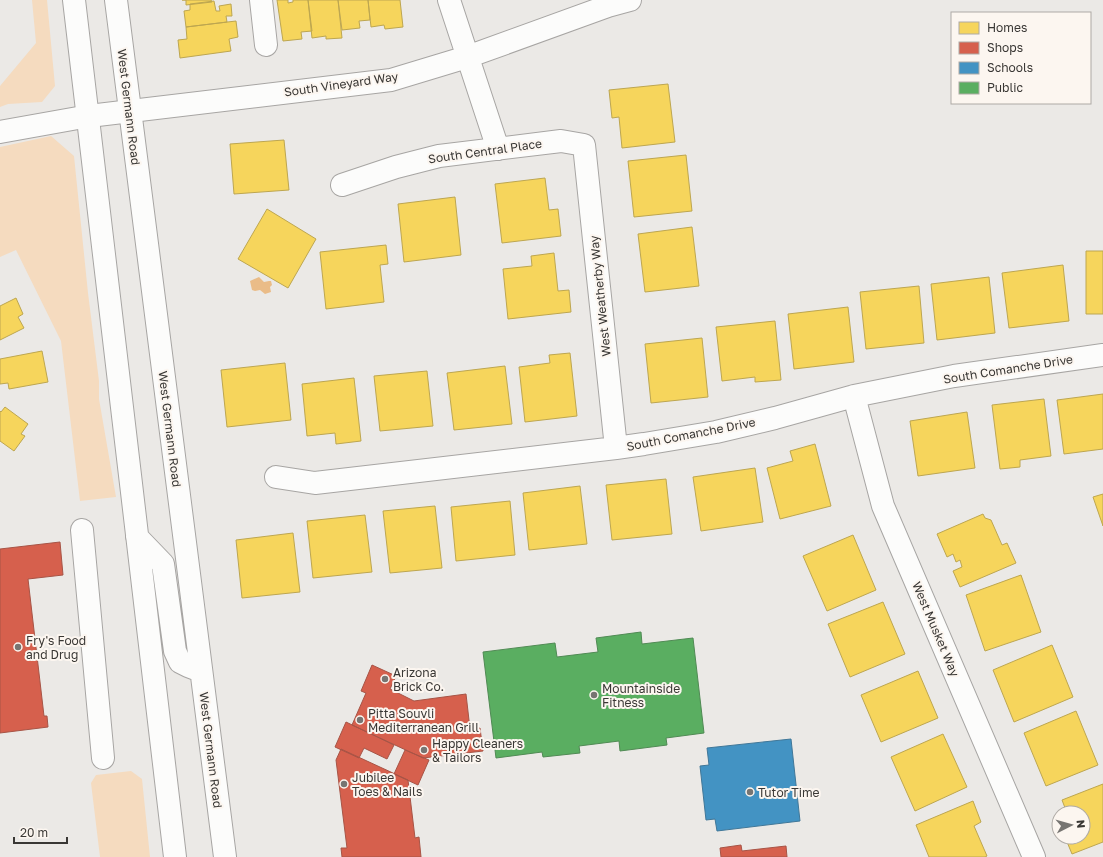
<svg xmlns="http://www.w3.org/2000/svg" width="1103" height="857" font-family="'Golos Text',sans-serif">
<style>
.green{fill:#f5dbbf}
.water{fill:#eabc88}
.homes{fill:#f6d55c;stroke:#bda650}
.shops{fill:#d6604d;stroke:#a75446}
.schools{fill:#4393c3;stroke:#407798}
.public{fill:#5aae61;stroke:#508a54}
.lines{fill:none;stroke-linecap:round;stroke-linejoin:round}
.minor-casing{stroke:#a7a5a3;stroke-width:24}
.major-casing{stroke:#a7a5a3;stroke-width:24}
.minor{stroke:#fcfcfb;stroke-width:22}
.major{stroke:#fcfcfb;stroke-width:22}
.poi-dot{fill:#777572;stroke:#fcf6f0;stroke-width:1.5}
.labels{text-anchor:middle;dominant-baseline:central;stroke-width:4;stroke-linejoin:round;paint-order:stroke}
.street-label{font-size:12px;fill:#393734;stroke:#fcf6f0}
.poi-label{font-size:12px;fill:#393734;stroke:#fcf6f0;text-anchor:start}
</style>
<rect width="100%" height="100%" fill="#ebe9e6"/>
<path class="green" d="M32,0h15l8,86 -13,16 -34,2 -8,3v-21l36,-43z
M51,136l23,20 14,137 11,88v18l17,98 -36,4 -19,-160 -45,-91 -16,7v-110z
M131,771l11,8 8,78h-50l-9,-74 5,-8z"/>
<path class="water" d="M259,277l5,5 5,-1h2l1,4 -2,2 1,5 -6,2 -5,-4 -5,1 -3,-1 -2,-9z"/>
<path class="homes" d="M182,0h29l1,2 -26,3v-5z
M277,0h11v3l5,-1v-2h15l4,31 -11,1 1,7 -19,2z
M308,0h30l4,38 -16,1v-3l-14,2z
M338,0h30l2,20 -11,1 1,7 -18,2z
M368,0h32l3,27 -18,2 -1,-4 -13,2z
M214,1l2,10h4l-1,-5 12,-2 1,12h-6l1,6 -41,5 -2,-16 6,-1v-6z
M236,21l2,16 -9,2 2,12 -51,7 -2,-18 9,-1 -1,-12z
M668,84l7,58 -53,6 -3,-31 -7,1 -3,-28z
M284,140l5,50 -55,4 -4,-50z
M686,155l6,56 -58,6 -6,-56z
M545,178l4,32 9,-1 3,27 -59,7 -7,-59z
M455,197l6,58 -57,7 -6,-58z
M267,209l49,30 -28,49 -50,-29z
M692,227l7,59 -54,6 -7,-58z
M386,245l2,19 -8,1 4,37 -58,7 -6,-57z
M1086,251h17v63h-17z
M554,253l4,38 11,-1 2,22 -63,7 -5,-50 29,-3 -1,-10z
M1063,265l6,56 -60,7 -7,-55z
M989,277l6,56 -58,7 -6,-56z
M919,286l5,57 -58,6 -6,-57z
M16,298l7,16 -5,3 6,11 -24,12v-34z
M848,307l6,55 -60,7 -6,-55z
M775,321l6,59 -26,2v-5l-33,4 -6,-54z
M702,338l6,59 -57,6 -6,-59z
M42,351l6,31 -39,7 -1,-6 -8,1v-25z
M570,353l7,63 -52,6 -6,-55 31,-4 -1,-8z
M285,363l6,57 -64,7 -6,-57z
M505,366l7,58 -58,6 -7,-57z
M427,371l6,55 -53,5 -6,-55z
M354,378l7,63 -25,3 -1,-11 -28,3 -5,-52z
M1103,394v55l-39,5 -7,-54z
M1044,399l7,57 -31,4v7l-20,2 -8,-64z
M5,407l23,17 -7,10 4,2 -11,15 -14,-10v-30l1,1z
M967,412l8,56 -57,8 -8,-55z
M815,444l16,62 -51,13 -13,-51 26,-7 -3,-10z
M755,468l8,54 -62,9 -8,-54z
M666,479l6,55 -60,6 -6,-55z
M580,486l7,58 -58,6 -6,-57z
M1103,494v32l-10,-29z
M510,501l5,54 -59,6 -5,-54z
M435,506l7,62 -52,5 -7,-62z
M983,514l2,4 6,2 11,25 5,-2 9,20 -56,24 -7,-16 9,-4 -2,-7 -4,2 -3,-8 -6,3 -10,-23z
M365,515l7,57 -59,6 -6,-57z
M293,533l7,59 -58,6 -6,-58z
M853,535l23,55 -49,21 -24,-55z
M1021,575l20,57 -56,19 -19,-56z
M883,602l22,52 -55,23 -22,-53z
M1052,645l21,52 -59,25 -21,-52z
M918,671l20,47 -57,24 -20,-47z
M1076,711l22,54 -52,21 -22,-53z
M943,734l24,53 -52,24 -24,-54z
M1103,784v58l-31,12 -7,-17h18v-24h-16l-5,-13z
M973,801l8,21 -7,4 13,30 -2,1h-56l-13,-32z"/>
<path class="shops" d="M60,542l3,33 -35,4 16,137h3l1,11 -48,6v-184z
M372,665l24,11 -6,13 24,12 52,-7 4,35 10,-1 3,23 -60,7 -71,-33 14,-32 -5,-2z
M346,722l48,23 -7,14 -23,-11 -5,10 -24,-11z
M341,749l67,31 7,58 4,-1 2,20h-79l-1,-9h6l-11,-88z
M405,750l24,10 -11,25 -24,-11z
M741,845l1,6 44,-5 1,11h-66l-1,-9z"/>
<path class="schools" d="M791,739l9,82 -83,10 -2,-12 -9,1 -6,-54 9,-1 -2,-17z"/>
<path class="public" d="M641,632l1,12 51,-6 11,95 -38,5 1,7 -47,6 -1,-10 -40,5 1,7 -37,4 -1,-5 -46,6 -13,-106 72,-9 2,14 41,-5 -2,-14z"/>
<g class="lines">
<defs>
<path id="minor" d="M261,0l5,45
M449,0l49,149
M0,132l89,-16 302,-36 76,-23 141,-51 22,-6
M342,185l54,-18 43,-11 122,-15 23,4 32,303
M854,396l29,110 151,351
M276,477l39,6 301,-35 28,-4 72,-12 59,-14 79,-22 100,-20 149,-21
M82,530l21,228"/>
<path id="major" d="M74,0l101,857
M116,0l109,857
M137,537l26,27 12,87 5,11 8,4 13,5"/>
</defs>
<use href="#minor" class="minor-casing"/>
<use href="#major" class="major-casing"/>
<use href="#minor" class="minor"/>
<use href="#major" class="major"/>
</g>
<g class="poi-dot">
<circle cx="18" cy="647" r="4"/>
<circle cx="385" cy="679" r="4"/>
<circle cx="594" cy="695" r="4"/>
<circle cx="360" cy="720" r="4"/>
<circle cx="424" cy="750" r="4"/>
<circle cx="344" cy="784" r="4"/>
<circle cx="750" cy="792" r="4"/>
</g>
<g class="labels">
<g class="street-label">
<text transform="translate(341 84) rotate(-8)">South Vineyard Way</text>
<text transform="translate(129 107) rotate(83)">West Germann Road</text>
<text transform="translate(485 151) rotate(-8)">South Central Place</text>
<text transform="translate(600 296) rotate(-96)">West Weatherby Way</text>
<text transform="translate(1008 369) rotate(-9)">South Comanche Drive</text>
<text transform="translate(170 429) rotate(83)">West Germann Road</text>
<text transform="translate(691 434) rotate(-11)">South Comanche Drive</text>
<text transform="translate(936 629) rotate(67)">West Musket Way</text>
<text transform="translate(211 750) rotate(83)">West Germann Road</text>
</g>
<g class="poi-label">
<text x="26" y="640">Fry's Food<tspan x="26" dy="14">and Drug</tspan></text>
<text x="393" y="672">Arizona<tspan x="393" dy="14">Brick Co.</tspan></text>
<text x="602" y="688">Mountainside<tspan x="602" dy="14">Fitness</tspan></text>
<text x="368" y="713">Pitta Souvli<tspan x="368" dy="14">Mediterranean Grill</tspan></text>
<text x="432" y="743">Happy Cleaners<tspan x="432" dy="14">&amp; Tailors</tspan></text>
<text x="352" y="777">Jubilee<tspan x="352" dy="14">Toes &amp; Nails</tspan></text>
<text x="758" y="792">Tutor Time</text>
</g>
</g>
<rect x="951" y="12" width="140" height="92" fill="#fcf6f0" stroke="#aeaaa5"/>
<rect x="959" y="22" width="20" height="12" fill="#f6d55c" stroke="#aeaaa5"/>
<text x="987" y="32" font-size="12" fill="#393734">Homes</text>
<rect x="959" y="42" width="20" height="12" fill="#d6604d" stroke="#aeaaa5"/>
<text x="987" y="52" font-size="12" fill="#393734">Shops</text>
<rect x="959" y="62" width="20" height="12" fill="#4393c3" stroke="#aeaaa5"/>
<text x="987" y="72" font-size="12" fill="#393734">Schools</text>
<rect x="959" y="82" width="20" height="12" fill="#5aae61" stroke="#aeaaa5"/>
<text x="987" y="92" font-size="12" fill="#393734">Public</text>
<g transform="translate(1071 825) rotate(84)"><circle r="19" fill="#fcf6f0" stroke="#aeaaa5"/>
<path d="M0-3L7 15L0 10L-7 15Z" fill="#777572"/>
<text y="-6" font-size="11" font-weight="bold" text-anchor="middle" fill="#393734">N</text>
</g>
<path d="M14 837v6h53v-6" fill="none" stroke="#393734" stroke-width="2"/>
<text x="20" y="837" font-size="12" fill="#393734" stroke="#fcf6f0" stroke-width="3" paint-order="stroke">20 m</text>
</svg>
